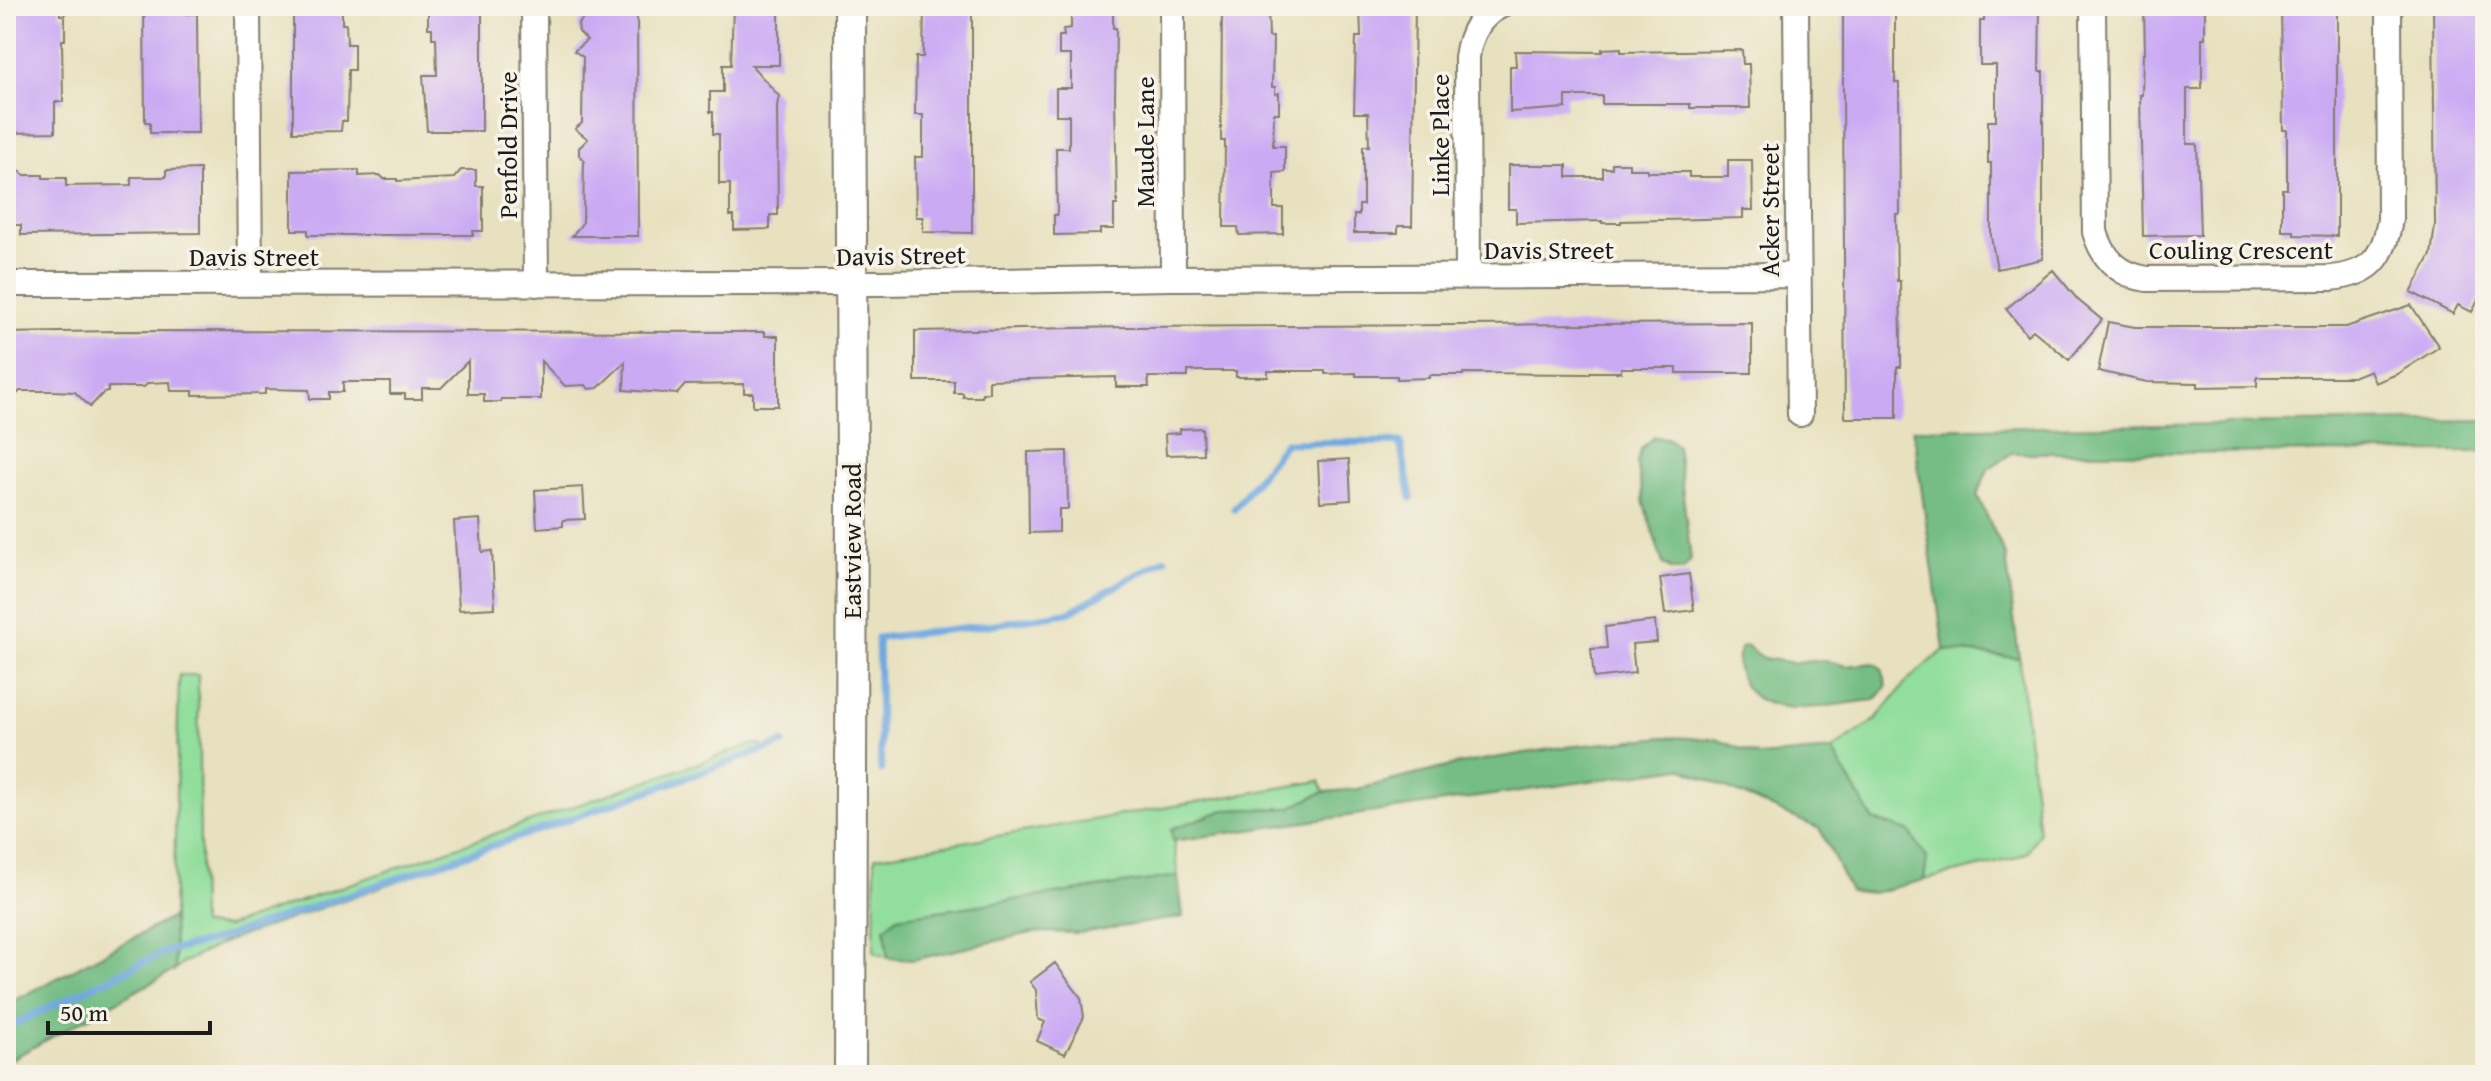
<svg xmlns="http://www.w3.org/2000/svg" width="2491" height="1081" font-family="'Gentium Book Plus',serif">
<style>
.green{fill:#92de9c;stroke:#577d5c;stroke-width:2}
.forest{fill:#75bd84;stroke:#486c50;stroke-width:2}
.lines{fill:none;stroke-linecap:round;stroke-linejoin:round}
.stream{stroke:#6fa9df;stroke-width:7}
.building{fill:#cbaaf4}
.minor-casing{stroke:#827e6e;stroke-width:28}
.tertiary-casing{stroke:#827e6e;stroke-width:34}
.minor{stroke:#fff;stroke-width:24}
.tertiary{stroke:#fff;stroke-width:30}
.labels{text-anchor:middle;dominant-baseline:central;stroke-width:7;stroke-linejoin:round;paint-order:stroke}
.street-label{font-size:26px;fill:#1c1c1c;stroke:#f7f3e8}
</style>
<rect width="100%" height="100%" fill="#f7f3e8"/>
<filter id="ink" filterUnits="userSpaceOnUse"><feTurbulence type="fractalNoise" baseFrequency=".0125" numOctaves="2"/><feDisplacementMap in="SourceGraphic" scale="16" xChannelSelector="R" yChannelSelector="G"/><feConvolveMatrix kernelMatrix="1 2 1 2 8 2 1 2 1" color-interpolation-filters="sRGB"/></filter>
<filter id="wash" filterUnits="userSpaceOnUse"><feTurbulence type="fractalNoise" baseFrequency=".006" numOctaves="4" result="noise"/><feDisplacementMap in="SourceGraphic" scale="32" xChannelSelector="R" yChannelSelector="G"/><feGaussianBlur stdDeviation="1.8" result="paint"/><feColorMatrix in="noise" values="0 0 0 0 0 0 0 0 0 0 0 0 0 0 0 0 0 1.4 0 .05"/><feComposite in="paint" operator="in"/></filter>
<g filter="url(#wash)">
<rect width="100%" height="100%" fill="#e8e1bf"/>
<path class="green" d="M1944,650l75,8 20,174 -11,20 -15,7 -89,21 3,-22 -18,-27 -36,-11 -41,-70 43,-30 35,-42z
M179,675h19l3,250 25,2 527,-183 8,1 2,7 -538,190 -41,20 -9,8 -2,-53z
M1320,781l4,11 -35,16 -64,2 -53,19 6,47 -293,52 3,30 -14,-6 1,-95z"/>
<path class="forest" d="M2485,420v32l-473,1 -24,16 -11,26 29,61 13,102 -75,-8 -31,-221z
M1653,437l14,1 10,8 14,114 -8,10h-10l-10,-6 -19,-60 -7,-42 4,-13z
M1747,646l16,12 18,3 14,2 29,-3 22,6 28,-3 8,6 5,17 -13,14c-37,3 -109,24 -131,-17 -6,-13 -8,-23 -2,-36z
M1664,737l52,2 43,17 73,-6 41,70 36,11 18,27 -3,22 -51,13 -23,-2 -30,-62 -139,-61 -508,73 -2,-12 54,-19 64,-2 35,-16 34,-3 101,-25 97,-16z
M1178,876l5,41 -103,16 -45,-1 -122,28 -25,-2 -3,-30 12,-11z
M173,917l2,53 -169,92v-57z"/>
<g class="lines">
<path class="stream" d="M1234,509l51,-66 115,-1 11,56
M881,770l-3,-132 110,-13 79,-12 98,-54
M6,1028l159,-76 51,-12 329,-112 238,-85"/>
</g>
<g id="blocks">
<path class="building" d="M11,6h49v9h5v25h-3l1,62h-8v30l-46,1v-118h2z
M144,6h42v8h11l1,119h-48v-11h-5z
M293,6h49v18h4l1,20h7v26h-6l-1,51h-5l-1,10 -48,1z
M428,6h54v125h-55l-4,-56h14l-1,-37h-4v-10h-4z
M584,6h53l1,230h-66l11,-14 1,-62 -5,-5v-7l9,-9 -13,-10 7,-6 1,-66 -9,-6 13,-11 -8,-8 -1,-8 5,-5z
M733,6h46v59h-28l28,31 -2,10 1,109h-8v14l-36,1v-14h-4v-32h-11v-50h-6v-22h-3v-20h13v-27h8z
M924,6h48v227l-49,-1v-15h-7l-1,-60h8v-42h-8l1,-58h7z
M1071,6h37v2h5v20h3l-1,70 2,107h-3v24h-14v5l-46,1v-20h3l-1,-67h13v-33h-13v-27h15v-33h-12v-19h5l-1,-7 8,-1z
M1232,6h36l1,31h4l-1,50h3v7l4,-1v20h-5l-1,33h12v26l-11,1v35h9v26l-44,1 -1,-8h-14l1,-86h-4l1,-133z
M1360,6h55l-3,220h-14v7h-44v-18h5v-10h4v-59h6l-1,-33h-14l2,-76h5z
M1847,6h48v77h4l1,131h-4l1,67h3l1,64v22h-4v51h-52l-2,-329v-77h4z
M1984,6h56l-1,65h4v188l-46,10 -6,-32v-74h-3v-42h8v-56h-16v-44h4z
M2144,6h61v32h-3v51h-15v55h10l3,91 -57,1 -3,-141h2l1,-41h2z
M2281,6h56v230l-43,-1v-4h-12v-42h5v-59h-4z
M2484,6l1,281 -13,25 -14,-7 -5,9 -42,-22 20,-37 4,-30 -2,-218z
M1621,48v4l121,-2 1,14h6l1,44h-60v-4h-88v-8h-36v12l-56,4v-46h6l-1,-15 87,1v-3z
M1728,160h24l1,50h-10v8l-122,3v2h-19v-2l-86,2v-14h-8v-44h59v12h36v-9h9v-5h17v6h18v3h42v5h39z
M200,169v64l-179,2v-10h-13l-1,-54 12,-1 5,5h19v3h23v8l65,-1v-8h35v-7z
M359,170v6l21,-1 4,4h13v2l57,-3 7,-8h15v16h7v45h-10v4h-165v-5h-16v-59z
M2053,270l25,30 24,20 -33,40 -36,-30 -6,5 -21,-26z
M2411,305l28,42 -42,27 -22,9 -5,-13 -17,7h-96v9l-59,1v-4l-51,-1 -49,-11 10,-49 27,5h211z
M1752,323v50h-75v-5h-56v4h-31v2l-127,-1v2h-34v3l-32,1v-3h-41v-3l-31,1v-3h-57v6h-32v-6h-48v6h-40l1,10h-33v-10l-127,3v13h-7v4h-19v-4h-9v-12h-39v-50l214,-4z
M114,331l651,1v4h13v70h-25v-13h-9v-9l-59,1 -8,9 -53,-4 1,-28 -27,26 -9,1 -3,-4 -21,1 -24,-25v38h-40v3h-17v-8h-16v-33l-27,27h-19v11h-17v-5h-15v-12h-47v10h-14v7h-19l-1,-9 -44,-1v5l-72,1v-4h-22l-1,-9 -22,1 -4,4h-36v5h-4l-14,15 -15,-15 -22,-1h-33l-14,14v-72z
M1202,428l1,26 -37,1 -1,-21 15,-1v-4z
M1067,451l1,58h-9v23l-30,1 -1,-81z
M1349,459l2,41 -31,2 -2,-41z
M583,487l2,32 -22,1v6l-26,2 -2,-38z
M480,519l2,33 10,-1 3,57 -36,2 -5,-89z
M1689,574l5,36 -29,4 -5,-36z
M1655,621l2,21 -25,2 3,29 -41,5 -3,-29 16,-1 -2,-21z
M1055,963l26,35 3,19 -19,37 -28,-13 8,-19 -7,-3 -2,-29 -6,-8z"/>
</g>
</g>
<g filter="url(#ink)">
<use href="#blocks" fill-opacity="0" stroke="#827e6e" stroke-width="2"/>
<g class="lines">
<defs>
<path id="minor" d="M248,6l2,278
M534,6l2,278
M1172,6l1,272
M1796,6l4,408
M2093,6l2,226c8,27 24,43 52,47l184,-1c40,-4 53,-20 59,-59l-1,-213
M1468,277l-1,-220c3,-22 12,-41 33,-51
M6,284l876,-1 291,-5 625,-3"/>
<path id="tertiary" d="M850,6l2,472 -2,597"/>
</defs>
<use href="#minor" class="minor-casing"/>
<use href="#tertiary" class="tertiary-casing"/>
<use href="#minor" class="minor"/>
<use href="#tertiary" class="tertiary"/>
</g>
</g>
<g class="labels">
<g class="street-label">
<text transform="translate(1439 135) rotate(-90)">Linke Place</text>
<text transform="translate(1144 142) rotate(-90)">Maude Lane</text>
<text transform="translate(507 145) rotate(-90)">Penfold Drive</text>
<text transform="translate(1769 210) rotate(-90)">Acker Street</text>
<text x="1549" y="249">Davis Street</text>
<text x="2241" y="249">Couling Crescent</text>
<text transform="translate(901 255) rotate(-1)">Davis Street</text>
<text x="254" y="256">Davis Street</text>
<text transform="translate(851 541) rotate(-90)">Eastview Road</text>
</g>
</g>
<rect width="2491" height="1081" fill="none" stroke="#f7f3e8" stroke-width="32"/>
<path d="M48 1021v12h162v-12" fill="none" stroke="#1c1c1c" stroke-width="4"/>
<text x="60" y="1021" font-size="24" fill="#1c1c1c" stroke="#f7f3e8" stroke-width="6" paint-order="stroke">50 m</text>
</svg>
